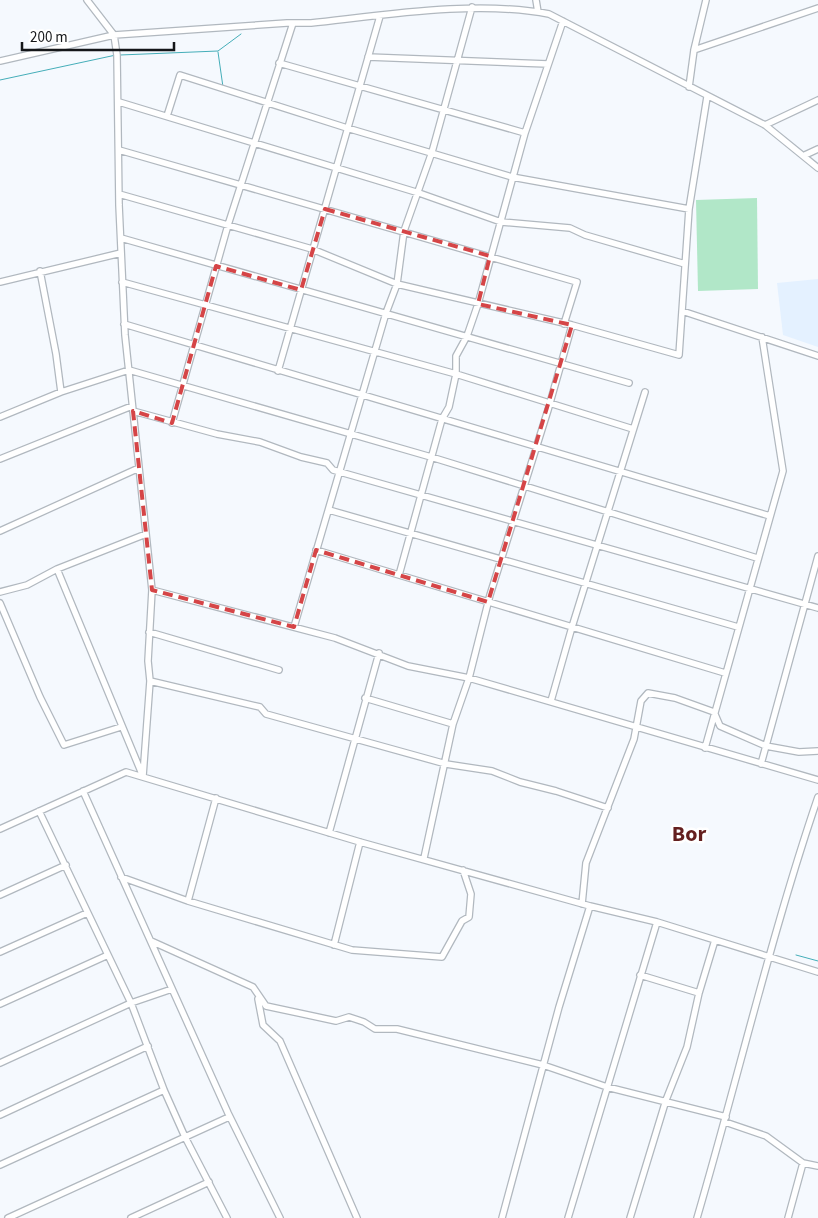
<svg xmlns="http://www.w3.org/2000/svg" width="818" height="1218" font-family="'Source Sans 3',sans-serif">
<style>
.built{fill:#e4f1ff}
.garden{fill:#b1e7c8}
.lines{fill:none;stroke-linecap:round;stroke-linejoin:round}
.stream{stroke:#45aeb9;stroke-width:1}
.minor-casing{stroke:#b1b8bf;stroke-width:8}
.minor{stroke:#fff;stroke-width:5.5}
.marked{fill:none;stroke:#d54547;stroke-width:4;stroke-dasharray:10 6;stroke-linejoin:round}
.labels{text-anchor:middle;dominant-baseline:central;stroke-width:5;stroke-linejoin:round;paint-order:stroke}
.town-label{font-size:22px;font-weight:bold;fill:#641f1f;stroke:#fff}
</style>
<rect width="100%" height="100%" fill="#f5f9fe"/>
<path class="built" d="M818,279v68l-35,-12 -6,-52z"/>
<path class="garden" d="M757,198l1,91 -60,2 -2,-91z"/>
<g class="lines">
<path class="stream" d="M218,52l5,35
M120,55l98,-4 23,-17
M0,80l116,-25
M796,955l22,6"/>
<defs>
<path id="minor" d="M87,0l27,35 3,20 2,150 6,130 27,255 -4,71 2,20 -7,95
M536,0l2,12
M694,50l124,-42
M368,57l180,7
M0,61l114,-26 173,-12h24c74,-8 166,-23 238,-9l216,111 53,43
M279,63l246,70
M689,87l5,-37 12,-50
M119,102l300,91 82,29 69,6 15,7 100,29
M765,125l53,-25
M119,150l458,132 -13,42
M805,155l13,-6
M119,194l193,55 85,35 175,41 107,30 10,-146 -177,-32 -165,-49 -167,-53 -13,41
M689,209l18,-112
M121,238l508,145
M40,271l16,83 5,38
M0,282l121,-29
M122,282l334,92 177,55
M682,311l136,45
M124,324l646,192
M278,371l102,-355
M133,411l84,23 43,8 41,15 26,6 6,7 485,138
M0,417l61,-25 68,-22 302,87 326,101
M172,423l56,-198 65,-202
M0,459l132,-53
M329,510l409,117
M0,531l139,-63
M316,550l409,123
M57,569l85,205
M399,575l43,-156 7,-12 7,-33v-18l11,-20 11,-32 47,-171 38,-112
M152,590l183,48 73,28 61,12 349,102
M0,592l27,-7 30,-16 89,-35
M0,603l40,94 24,48 57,-18
M294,627l92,-314 11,-29 7,-53 28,-79 40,-145
M149,632l130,38
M150,681l110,26 6,7 180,50 46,7 28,11 36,9 52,17
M365,698l88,26
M551,701l21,-74 73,-235
M705,748l78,-277 -21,-134
M761,764l57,-208
M83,791l145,322 52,105
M39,811l92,192 33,87 21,47 42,81
M0,829l126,-57 234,70 230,64 67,16 161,50
M329,833l50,-180
M424,858l29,-134 16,-46 21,-83 58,-185 24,-85
M121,877l67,24 164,49 90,7 20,-36 7,-4 2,-23 -8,-24
M0,895l66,-30
M188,901l28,-103
M582,904l4,-41 48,-124 7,-38 7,-8 27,5 39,14 6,14 46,20 33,6 19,-1
M151,941l102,46 13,19 70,15 13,-4 15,5 11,7h22l146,36 64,22 119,30
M334,945l26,-103
M0,952l87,-39
M640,975l59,18
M258,999l5,26 17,16 77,177
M0,1004l108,-49
M0,1063l131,-60 41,-14
M0,1115l148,-69
M725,1122l41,14 37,27 15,3
M0,1165l164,-75
M8,1218l221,-101
M131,1218l78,-36
M502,1218l57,-211 31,-101
M568,1218l89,-296
M630,1218l36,-118 21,-53 12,-54 16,-53
M697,1218c41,-140 74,-283 121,-421
M788,1218l15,-55"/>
</defs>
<use href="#minor" class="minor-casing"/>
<use href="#minor" class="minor"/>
</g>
<path class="marked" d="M325,209l165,47 -12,48 94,21 -84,277 -172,-52 -22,77 -142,-37 -19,-179 39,12 44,-157 85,24z"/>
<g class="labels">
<g class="town-label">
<text x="689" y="834">Bor</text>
</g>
</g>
<path d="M22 42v8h152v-8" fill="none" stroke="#141619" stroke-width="2.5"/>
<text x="30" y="42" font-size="15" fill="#141619" stroke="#ffffff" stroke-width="4" paint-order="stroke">200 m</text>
</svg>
